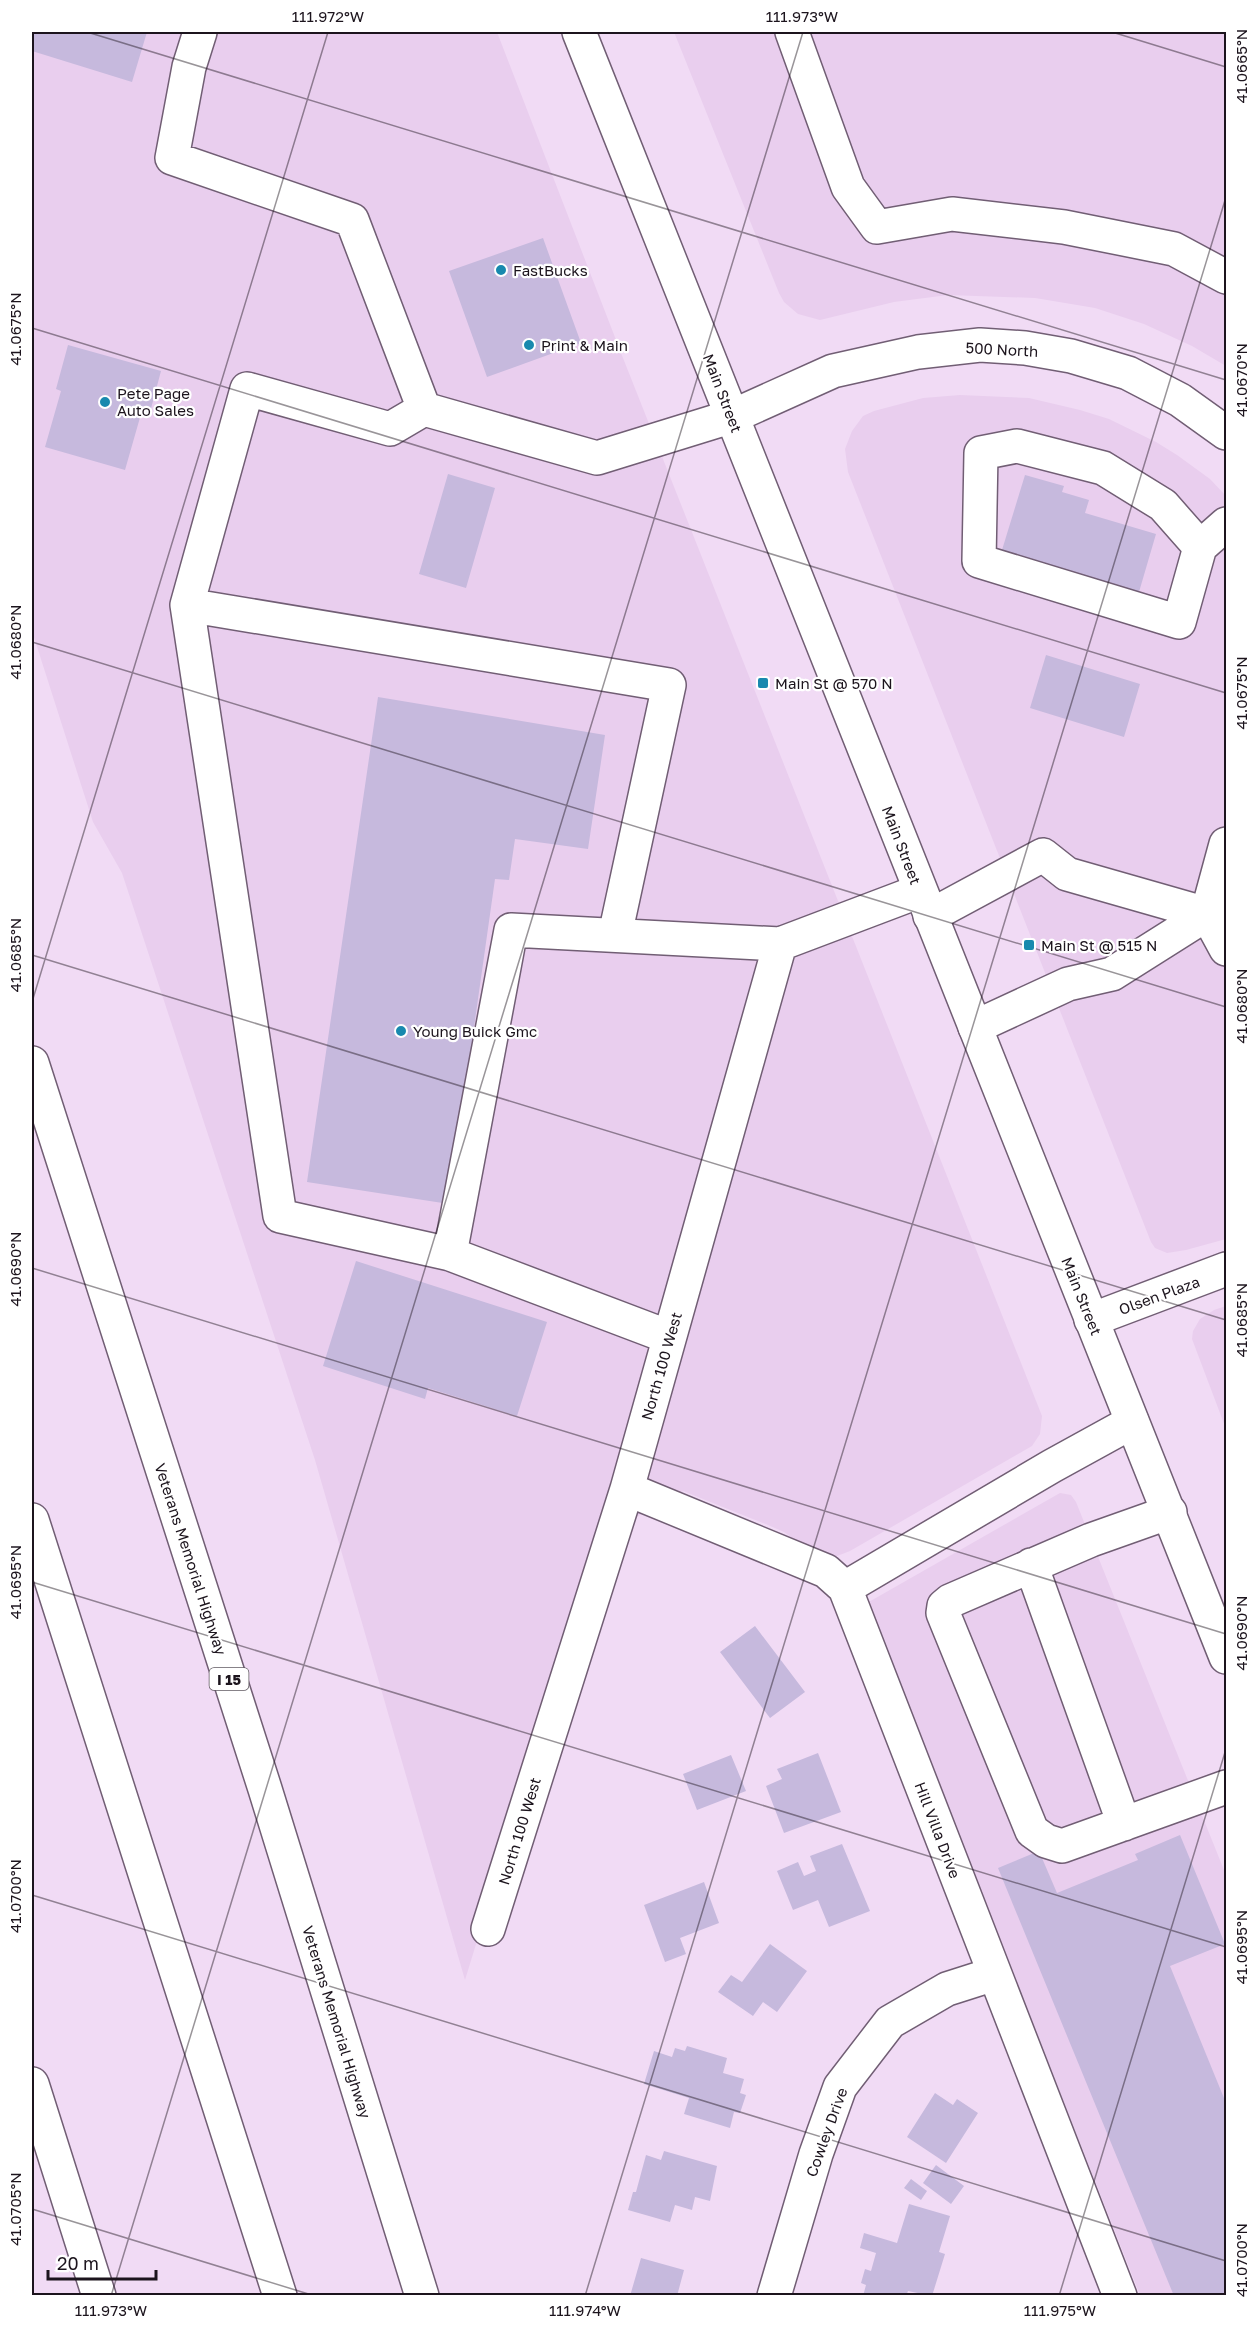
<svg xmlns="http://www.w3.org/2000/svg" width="1258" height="2327" font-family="'Golos Text',sans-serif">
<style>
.built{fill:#e9ceee}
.building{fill:#c6b9dd}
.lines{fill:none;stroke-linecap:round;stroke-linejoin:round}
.minor-casing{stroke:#715e74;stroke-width:36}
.major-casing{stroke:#715e74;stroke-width:36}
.highway-casing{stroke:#715e74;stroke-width:36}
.minor{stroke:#fff;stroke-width:33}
.major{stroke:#fff;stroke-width:33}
.highway{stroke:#fff;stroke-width:33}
.ticks{fill:none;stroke:#1c141d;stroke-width:1.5;stroke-opacity:0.45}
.poi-dot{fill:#1889ae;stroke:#fff;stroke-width:2}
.labels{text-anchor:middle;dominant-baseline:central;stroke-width:4.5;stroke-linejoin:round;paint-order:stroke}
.shield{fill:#fff;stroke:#605a61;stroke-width:1.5}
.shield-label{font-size:14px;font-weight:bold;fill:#1c141d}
.poi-label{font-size:15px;fill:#1c141d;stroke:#fff;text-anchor:start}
.street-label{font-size:15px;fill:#1c141d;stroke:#fff}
.neatline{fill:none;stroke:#1c141d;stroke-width:2}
.ticks-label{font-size:15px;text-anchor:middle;fill:#1c141d}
</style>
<rect width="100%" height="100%" fill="#f1dbf5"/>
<path class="built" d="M32,32h465l126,326 419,1058 -2,18 -8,12 -182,105 -18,7 -14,-1 -34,-25 -16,-7 -85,-34 -82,46 -136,443 -150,-520 -193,-587 -29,-51 -61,-191z
M674,32h552v334l-34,-20 -48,-22 -49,-16 -60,-10 -87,-3 -54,7 -74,18 -22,-6 -14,-12 -5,-9z
M960,395l69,3 51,12 29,9 47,23 21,13 33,24 16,17v743l-40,11 -19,3 -12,-5 -4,-6 -303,-770 -3,-23 7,-18 11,-15 11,-5 49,-13z
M1226,1306v123l-34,-90 1,-8 7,-12 14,-9z
M1060,1493l11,2 5,7 150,373v420h-86l-273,-692z"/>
<path class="building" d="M32,32h115l-15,50 -100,-31z
M543,238l38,105 -94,34 -38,-106z
M68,345l93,26 -12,45 -8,-2 -16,56 -80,-23 16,-56 -5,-2z
M448,474l47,14 -29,100 -47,-14z
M1025,475l39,11 -2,6 27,8 -4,13 71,21 -17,58 -137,-42z
M1046,655l94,29 -16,53 -94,-29z
M378,697l227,38 -17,114 -73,-10 -6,41 -14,-1 -46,325 -142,-22z
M356,1261l191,61 -30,94 -89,-28 -3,11 -102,-33z
M755,1626l50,66 -35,26 -50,-66z
M818,1753l23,59 -57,21 -18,-47 16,-7 -5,-10z
M731,1755l15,36 -49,19 -14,-36z
M1180,1835l45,109 -55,22 56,137v193h-52l-176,-428 41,-17 18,42 81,-33 -3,-6z
M842,1844l28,67 -41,16 -11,-27 -25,10 -16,-39 21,-9 6,14 12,-5 -6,-15z
M704,1882l15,41 -39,15 6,16 -21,8 -21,-57z
M770,1944l37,27 -30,41 -14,-10 -10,14 -35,-24 13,-17 11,7z
M687,2046l40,12 -4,15 21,6 -4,14 6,2 -6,18 -6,-1 -4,16 -46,-14 5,-16 -45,-14 10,-33 18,6 3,-9 10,3z
M935,2093l18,12 4,-6 21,14 -32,50 -39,-26z
M664,2151l53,15 -7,35 -15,-4 -3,13 -17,-5 -5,17 -42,-12 5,-18h3l10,-37 15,5z
M936,2165l28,21 -13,18 -28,-21z
M911,2179l16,12 -6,9 -17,-12z
M909,2204l41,12 -11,36 6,2 -13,42 -24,-5 -2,5h-43l3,-11 -5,-2 4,-14 6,2 5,-18 -16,-5 4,-15 33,10z
M641,2258l43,12 -7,26h-47z"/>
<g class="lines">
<defs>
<path id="minor" d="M200,32l-11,35 -17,91 180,62 72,189 173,49 136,-42 100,-45 85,-19 62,-7 45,3 46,8 57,17 52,27 46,33
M792,32l56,155 29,40 75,-13 112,13 110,22 52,28
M424,409l-34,20 -143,-40 -60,216 93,611 170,38 219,83
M1200,547l-37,-42 -60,-37 -86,-22 -36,7 -2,108 200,61 21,-75 26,-23
M187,605l482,80 -54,250
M930,916l113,-61 24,19 140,40 19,35
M975,1027l93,-43 44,-10 95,-60 19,-70
M450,1254l61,-324 269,14
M1091,1320l135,-51
M627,1489l199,82 19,17 275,708
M1170,1512l-79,28 -141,61 -6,5 -1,7 89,218 14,10 16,5 164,-59
M1031,1565l93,259
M845,1588l207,-122 80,-44
M488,1929l139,-440 153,-545 140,-53
M32,2084l67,212
M774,2296l42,-142 24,-67 50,-65 57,-33 47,-15"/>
<path id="major" d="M579,32l647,1625"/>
<path id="highway" d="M32,1063l233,726 157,507
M32,1520l248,776"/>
</defs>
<use href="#minor" class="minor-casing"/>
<use href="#major" class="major-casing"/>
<use href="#highway" class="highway-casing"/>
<use href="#minor" class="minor"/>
<use href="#major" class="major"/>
<use href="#highway" class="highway"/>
</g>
<path class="ticks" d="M87,32l1139,348M1112,32l114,35M32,328l1194,365M32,642l1194,365M32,955l1194,365M32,1002l296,-970M32,1268l1194,366M32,1582l1194,365M32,1895l1194,366M32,2209l283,87M111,2296l692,-2264M585,2296l641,-2099M1059,2296l167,-547"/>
<g class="poi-dot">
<circle cx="501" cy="270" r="6"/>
<circle cx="529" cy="345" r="6"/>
<circle cx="105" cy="402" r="6"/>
<rect x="757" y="677" width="12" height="12" rx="3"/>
<rect x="1023" y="939" width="12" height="12" rx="3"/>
<circle cx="401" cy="1031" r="6"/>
</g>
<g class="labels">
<rect class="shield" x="209.5" y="1668" width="39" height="22" rx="4.5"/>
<g class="shield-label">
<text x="229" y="1679">I 15</text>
</g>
<g class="poi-label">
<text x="513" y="270">FastBucks</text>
<text x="541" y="345">Print &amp; Main</text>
<text x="117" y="393">Pete Page<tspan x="117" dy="17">Auto Sales</tspan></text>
<text x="775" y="683">Main St @ 570 N</text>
<text x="1041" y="945">Main St @ 515 N</text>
<text x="413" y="1031">Young Buick Gmc</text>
</g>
<g class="street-label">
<text transform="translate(1002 349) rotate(3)">500 North</text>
<text transform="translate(723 393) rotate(69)">Main Street</text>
<text transform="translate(902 845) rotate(69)">Main Street</text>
<text transform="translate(1159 1295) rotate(-20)">Olsen Plaza</text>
<text transform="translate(1082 1296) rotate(68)">Main Street</text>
<text transform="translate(661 1366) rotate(-74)">North 100 West</text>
<text transform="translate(191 1559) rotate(72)">Veterans Memorial Highway</text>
<text transform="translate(938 1830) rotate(69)">Hill Villa Drive</text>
<text transform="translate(519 1831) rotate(-73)">North 100 West</text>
<text transform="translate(337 2022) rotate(73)">Veterans Memorial Highway</text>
<text transform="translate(826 2132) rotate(-70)">Cowley Drive</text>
</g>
</g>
<rect width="1258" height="2327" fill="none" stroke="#ffffff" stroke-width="66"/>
<path d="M48 2270v9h108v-9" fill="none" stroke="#1c141d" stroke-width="3"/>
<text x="57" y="2270" font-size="18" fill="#1c141d" stroke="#ffffff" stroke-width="4.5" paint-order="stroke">20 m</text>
<rect x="33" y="33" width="1192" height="2261" class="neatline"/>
<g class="ticks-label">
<text x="328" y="22">111.972°W</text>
<text x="802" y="22">111.973°W</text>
<text transform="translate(1242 66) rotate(-90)" y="5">41.0665°N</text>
<text transform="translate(16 329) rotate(-90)" y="5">41.0675°N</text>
<text transform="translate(1242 380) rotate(-90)" y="5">41.0670°N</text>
<text transform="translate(16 642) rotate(-90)" y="5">41.0680°N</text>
<text transform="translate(1242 693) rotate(-90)" y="5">41.0675°N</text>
<text transform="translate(16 955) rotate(-90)" y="5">41.0685°N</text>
<text transform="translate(1242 1006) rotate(-90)" y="5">41.0680°N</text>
<text transform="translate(16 1269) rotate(-90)" y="5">41.0690°N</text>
<text transform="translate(1242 1320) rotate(-90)" y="5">41.0685°N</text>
<text transform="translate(16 1582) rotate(-90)" y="5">41.0695°N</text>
<text transform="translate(1242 1633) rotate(-90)" y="5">41.0690°N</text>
<text transform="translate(16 1896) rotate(-90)" y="5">41.0700°N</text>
<text transform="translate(1242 1947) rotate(-90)" y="5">41.0695°N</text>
<text transform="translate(16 2209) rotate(-90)" y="5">41.0705°N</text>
<text transform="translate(1242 2260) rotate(-90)" y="5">41.0700°N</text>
<text x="111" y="2316">111.973°W</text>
<text x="585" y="2316">111.974°W</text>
<text x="1060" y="2316">111.975°W</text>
</g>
</svg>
